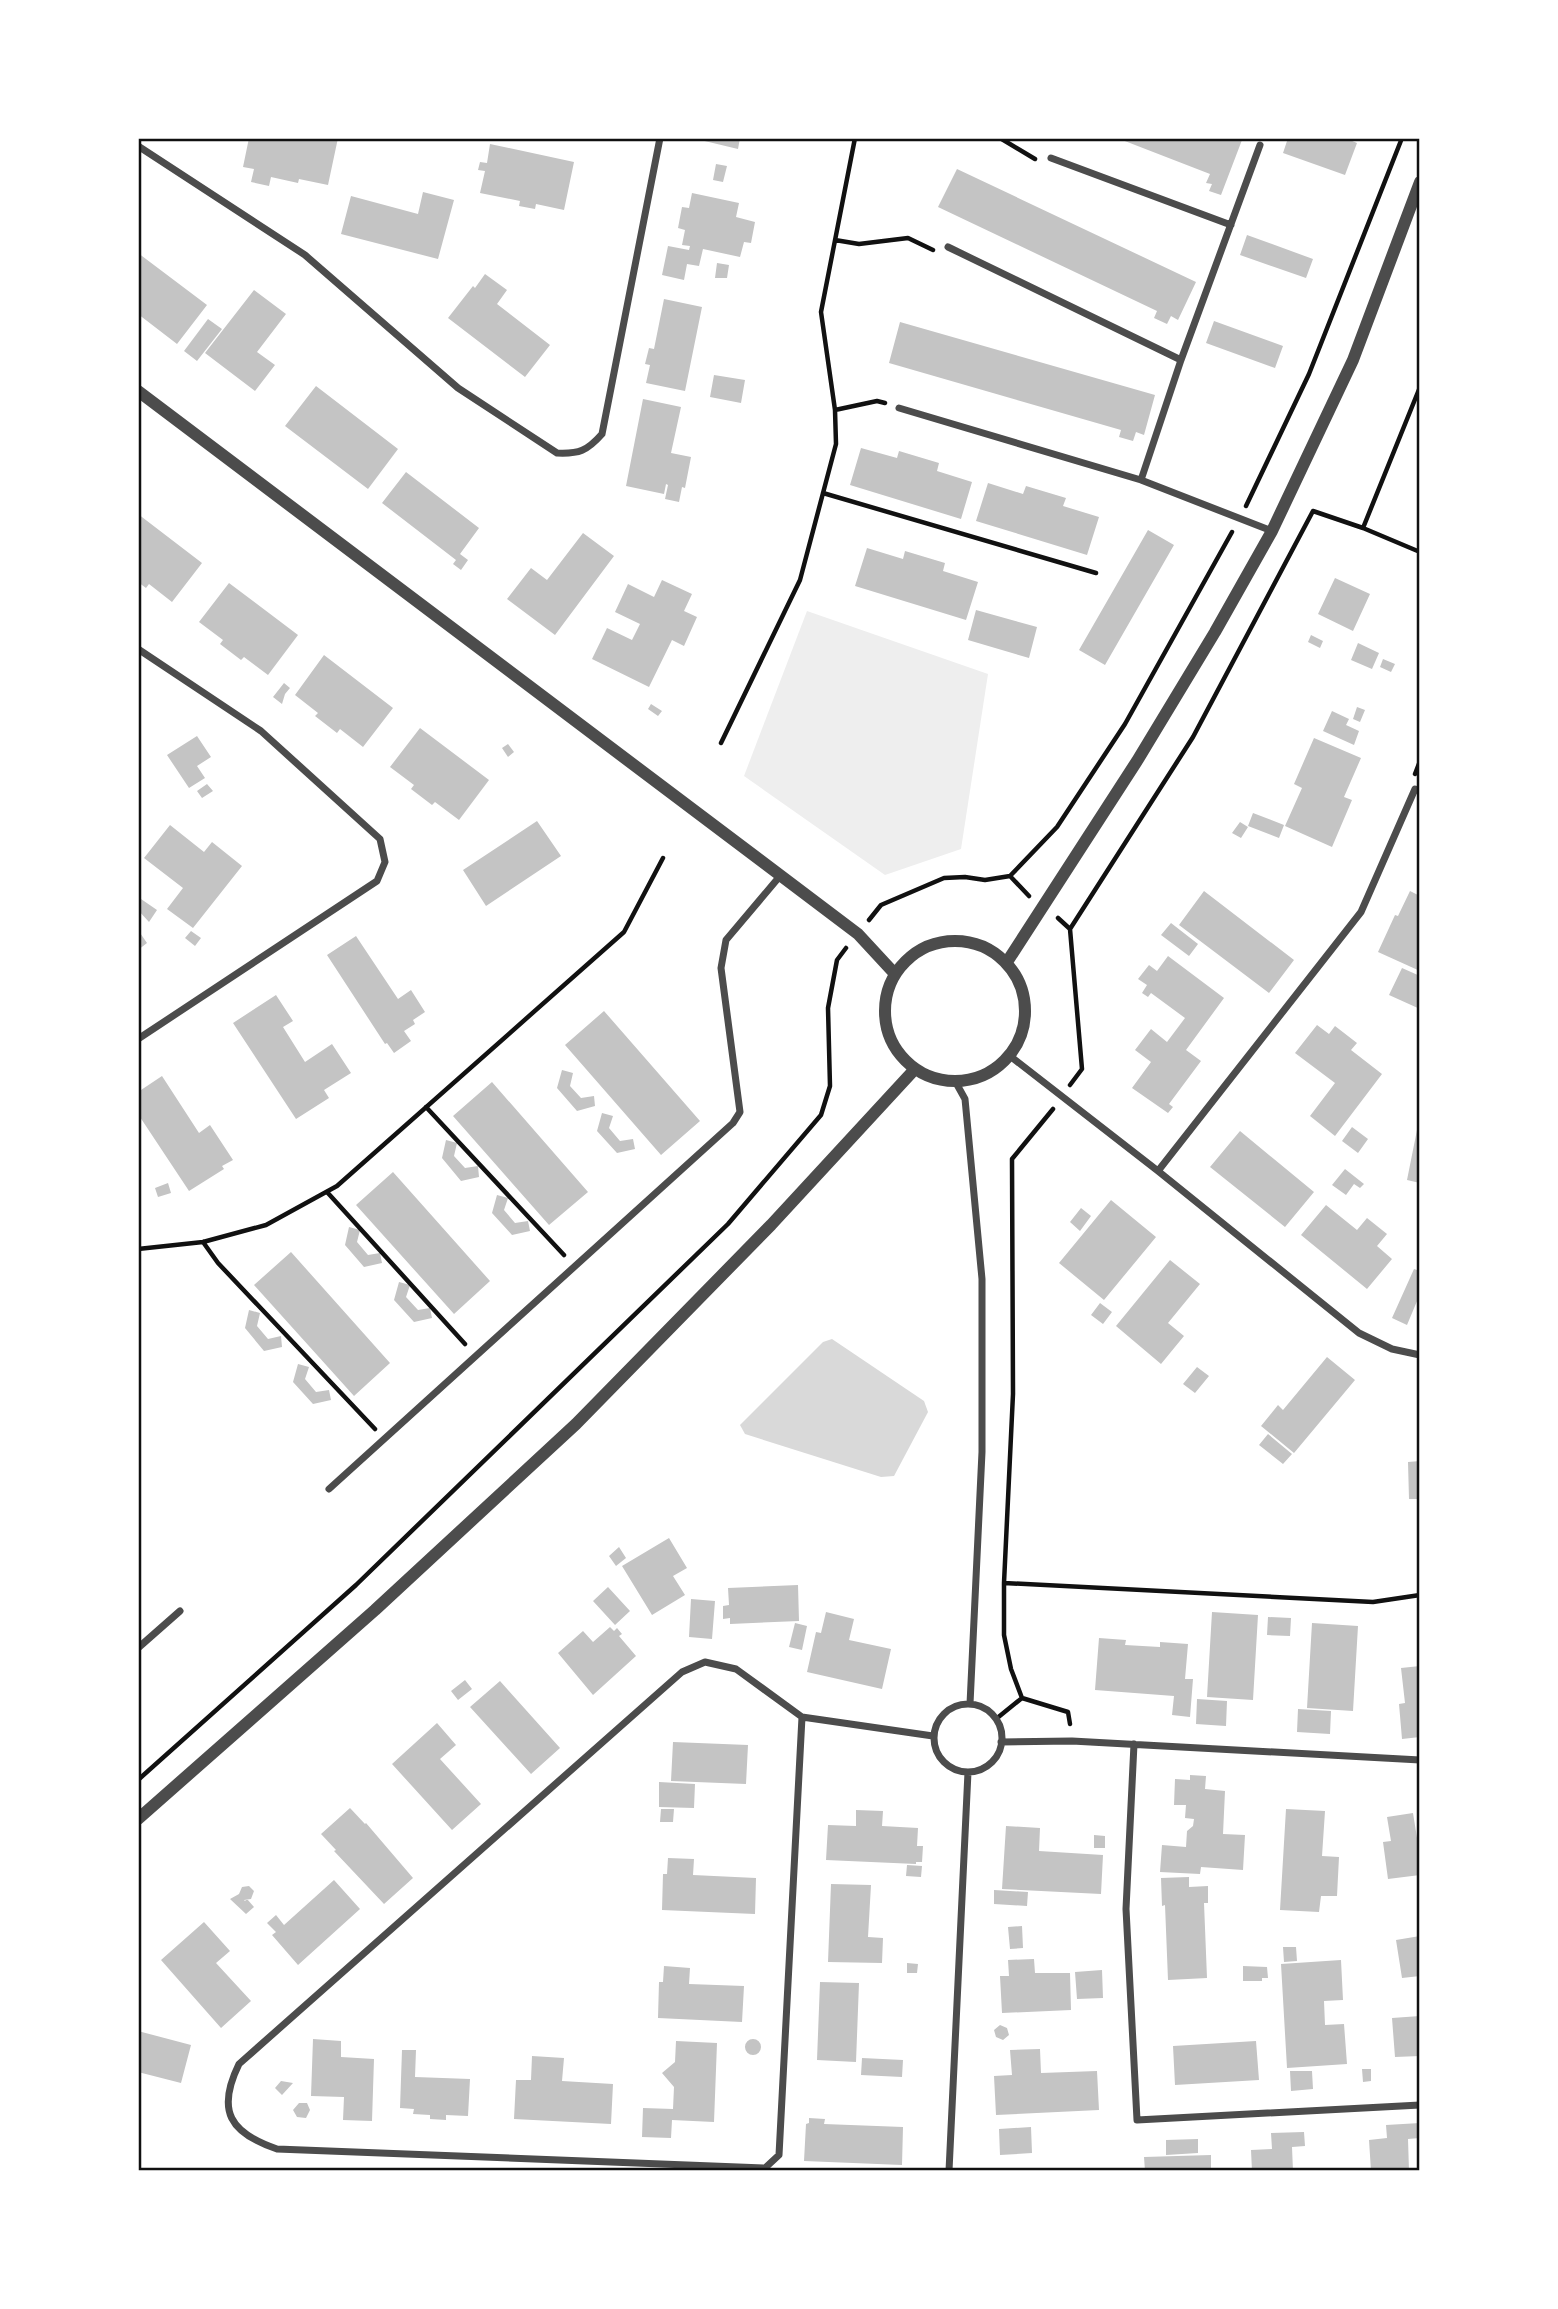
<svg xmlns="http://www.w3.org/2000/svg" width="1558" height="2309" font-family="'Sofia Sans Condensed',sans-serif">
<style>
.green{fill:#eee}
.water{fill:#d9d9d9}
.building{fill:#c4c4c4}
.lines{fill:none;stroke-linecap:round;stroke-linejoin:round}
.path{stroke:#111;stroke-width:4.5}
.minor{stroke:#4c4c4c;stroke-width:7}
.tertiary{stroke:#4c4c4c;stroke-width:12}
.neatline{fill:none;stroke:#111;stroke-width:2.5}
</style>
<rect width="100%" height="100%" fill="#fff"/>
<path class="green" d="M807,611l181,63 -27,175 -76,26 -141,-99z"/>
<path class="water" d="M832,1339l92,62 4,11 -34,64 -13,1 -136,-43 -5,-9 83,-83z"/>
<path class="building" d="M249,138h89l-10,47 -29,-6 -1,4 -27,-6 -2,9 -18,-4 3,-13 -11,-2z
M692,138h48l-2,11z
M1117,138h120l5,2 -21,55 -12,-4 3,-7 -6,-1 4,-9z
M1288,138h57l12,5 -12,32 -62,-22z
M490,144l84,18 -10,48 -28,-6 -1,5 -16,-3 1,-5 -40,-8 5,-22 -7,-1 2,-8 7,1z
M716,164l11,2 -4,16 -10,-2z
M957,169l239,113 -18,38 -7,-4 -4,8 -13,-6 3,-7 -219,-104z
M423,192l31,8 -16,59 -97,-25 10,-38 67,18z
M692,193l47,10 -3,14 19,5 -4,21 -7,-1 -4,15 -37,-8 -4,17 -12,-2 -3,16 -22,-5 6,-29 21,4 1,-4 -8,-1 3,-15 -7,-2 4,-21 7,1z
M1247,235l66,24 -7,19 -66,-23z
M138,253l69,52 -30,39 -39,-30z
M717,263l12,2 -2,13h-12z
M485,274l22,16 -10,14 53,41 -25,32 -77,-59 25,-32 2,2z
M254,290l32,24 -29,38 18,13 -20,26 -50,-38z
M664,299l38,8 -17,84 -39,-8 4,-18 -5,-1 4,-16 5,1z
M208,319l14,10 -25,32 -13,-10z
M1214,321l69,25 -8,22 -69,-25z
M900,322l255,73 -11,40 -8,-3 -3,9 -14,-4 2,-7 -232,-67z
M714,375l31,5 -4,23 -31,-6z
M316,386l82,63 -30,40 -83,-63z
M643,399l38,8 -10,46 20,4 -6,31 -3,-1 -3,15 -14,-3 3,-14 -2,-1 -2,10 -38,-8z
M861,448l36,10 2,-7 40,12 -2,8 35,11 -11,37 -111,-34z
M406,472l73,56 -19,26 8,6 -7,10 -8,-6 3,-4 -74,-57z
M988,483l35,11 3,-8 40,12 -3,8 36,11 -12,38 -111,-34z
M138,514l64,49 -30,39 -23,-18 -3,4 -8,-6z
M1148,530l26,15 -69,120 -26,-15z
M583,533l31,23 -59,79 -48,-36 24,-31 16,12z
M867,548l36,11 2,-8 40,12 -2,8 35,11 -12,38 -111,-34z
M1335,578l35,16 -17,37 -35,-17z
M662,580l30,14 -8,17 13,6 -13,29 -12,-6 -23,47 -57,-28 15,-31 25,12 8,-16 -25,-12 13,-28 26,13z
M229,583l69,52 -30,40 -24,-18 -3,3 -21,-16 3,-4 -24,-18z
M976,610l61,17 -8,31 -61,-18z
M1311,635l12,6 -3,7 -12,-6z
M1358,643l21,10 -7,16 -21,-9z
M324,655l69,53 -30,39 -23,-18 -3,4 -22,-17 3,-3 -23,-18z
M1383,659l12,5 -4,8 -11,-5z
M284,683l6,5 -5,6 -3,10 -9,-7z
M651,704l11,7 -4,5 -10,-7z
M1357,707l8,3 -5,12 -7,-3z
M1332,711l17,8 -3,6 13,6 -5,14 -31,-14z
M420,728l69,52 -30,40 -24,-18 -3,3 -21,-16 3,-4 -24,-18z
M197,736l14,21 -14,9 8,12 -16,10 -22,-33z
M1314,738l47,20 -17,39 8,3 -20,47 -47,-21 17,-38 -8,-4z
M508,744l6,8 -6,5 -6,-9z
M207,784l6,7 -11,7 -5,-7z
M1253,813l31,12 -5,13 -31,-12z
M537,821l24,35 -75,50 -23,-36z
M1240,822l8,5 -7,11 -9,-5z
M170,825l34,27 8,-10 30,24 -49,62 -26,-19 16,-21 -39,-30z
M1204,891l90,69 -25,33 -90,-68z
M1410,891l10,5v75l-42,-19 17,-37 3,1z
M141,899l16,11 -8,12 -11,-12v-7z
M1171,923l27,21 -9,12 -28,-21z
M138,930l9,13 -9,7z
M191,931l10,7 -6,8 -10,-8z
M356,936l42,63 13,-9 14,22 -12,8 2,4 -11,7 7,10 -17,12 -7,-10 -2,1 -58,-89z
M1168,956l56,42 -38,52 15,11 -32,43 4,3 -5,6 -36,-25 19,-26 -16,-12 16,-21 16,13 18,-24 -34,-25 -3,4 -6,-4 5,-8 -9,-6 11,-14 8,6z
M1402,968l18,8v33l-31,-14z
M276,995l17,26 -10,6 22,35 27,-18 19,29 -27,17 5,8 -33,21 -63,-96z
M604,1011l96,110 -39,34 -96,-110z
M1317,1025l12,9 6,-8 22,17 -6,7 31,24 -47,62 -25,-20 25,-33 -40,-30z
M562,1070l11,3 -3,13 11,12 13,-2 1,10 -18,5 -20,-23z
M162,1076l37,57 11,-8 23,35 -11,6 2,3 -35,22 -51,-77v-22z
M492,1082l96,110 -39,33 -96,-109z
M602,1113l11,3 -4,12 11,13 13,-2 2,10 -18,4 -20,-22z
M1352,1127l16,12 -10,14 -16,-12z
M1417,1130h3v53l-13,-3z
M1240,1131l74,61 -29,35 -75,-60z
M446,1140l11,3 -3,13 11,12 13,-2 1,11 -18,4 -19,-23z
M1345,1169l19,15 -4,4 -6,-4 -8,11 -14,-10z
M393,1172l97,109 -36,33 -98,-109z
M168,1183l3,10 -13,4 -3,-9z
M497,1195l11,3 -4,12 11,13 13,-2 2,10 -18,4 -20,-22z
M1111,1200l45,37 -52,63 -45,-37z
M1326,1205l31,25 10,-12 20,16 -10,12 15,13 -25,30 -66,-54z
M1081,1208l10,8 -11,15 -10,-9z
M349,1227l11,3 -3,12 11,13 12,-2 2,10 -18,4 -19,-22z
M291,1252l99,111 -36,33 -100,-111z
M1170,1260l30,24 -32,39 16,13 -23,28 -45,-38z
M1414,1269l6,2v23l-13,31 -15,-7z
M399,1282l11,3 -4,12 12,13 12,-2 2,10 -18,4 -20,-22z
M1100,1303l12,9 -9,12 -12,-9z
M249,1310l11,3 -3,13 11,13 13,-3 1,11 -18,4 -19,-23z
M1327,1357l28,23 -61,73 -33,-27 17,-21 5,5z
M298,1364l11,3 -4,12 11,13 13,-2 2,10 -18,4 -20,-22z
M1197,1367l12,9 -14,17 -12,-9z
M1268,1434l24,20 -9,10 -24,-19z
M1420,1461v38h-11l-1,-37z
M669,1538l18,30 -14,8 12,19 -33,20 -30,-49z
M619,1547l7,11 -10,8 -7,-10z
M798,1585l1,36 -69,3v-6l-7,1v-13l6,-1 -1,-17z
M608,1587l22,24 -15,14 -22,-24z
M691,1599l24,2 -3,38 -23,-2z
M826,1612l28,7 -5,21 42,9 -9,40 -75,-17 9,-40 5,1z
M1212,1612l46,3 -5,85 -46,-3z
M1268,1617l23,1 -1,18 -23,-1z
M795,1623l12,3 -5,24 -13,-3z
M1312,1623l46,3 -5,85 -46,-3z
M610,1627l4,4 3,-3 5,6 -3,2 17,20 -43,39 -35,-42 25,-22 10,11z
M1099,1638l27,2 -1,5 35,2v-5l28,2 -3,35h8l-3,38 -18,-2 2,-19 -79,-6z
M1420,1666v52l-2,1 2,18 -18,2 -3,-35 6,-1 -4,-35z
M465,1680l7,9 -14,11 -7,-9z
M500,1681l60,67 -29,26 -61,-67z
M1197,1699l30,2 -1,25 -30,-2z
M1298,1709l33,2 -1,23 -33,-2z
M437,1723l19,22 -16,14 41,45 -29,26 -60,-66z
M673,1742l75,3 -2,39 -75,-3z
M1190,1775l16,1 -1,13 20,2 -2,43 22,1 -2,35 -42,-3 -1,7 -40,-2 2,-27 24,2 1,-16 6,-5 1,-7 -9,-1 1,-13h-12l1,-26 15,1z
M659,1782l36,2 -1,24 -35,-1z
M350,1808l15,16 1,-1 47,55 -29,26 -50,-53 2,-1 -15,-16z
M661,1809h13l-1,13h-13z
M1286,1809l39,2 -3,45 17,1 -2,39h-16l-2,16 -39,-2z
M856,1810l27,1 -1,15 36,2 -1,18h6l-1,16h-6v2l-90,-4 2,-35 28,1z
M1413,1813l4,25 3,-1v38l-32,4 -5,-37 8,-1 -4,-24z
M1006,1826l34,2 -1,23 64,4 -2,39 -99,-5z
M1094,1835l11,1v12h-11z
M668,1858l26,1 -1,16 63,3 -1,36 -93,-4 1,-36h4z
M907,1865l15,1 -1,11 -15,-1z
M1189,1877v10l19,-1v17h-4l3,75 -39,2 -3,-75 -3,1 -1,-28z
M334,1880l26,29 -62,56 -26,-30 4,-3 -9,-9 9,-8 8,10z
M831,1884l40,1 -3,52 15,1 -1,25 -54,-1z
M249,1886l5,5 -3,8 -7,1 1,1 2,-2 7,8 -8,7 -16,-15 9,-5 3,-7z
M994,1890l34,2 -1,14 -33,-2z
M204,1922l26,29 -14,12 35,38 -30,27 -60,-68z
M1022,1926l1,22 -13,1 -2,-22z
M1420,1936v40l-18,2 -6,-38z
M1283,1947h13l1,14 -13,1z
M1034,1959l1,14h35l1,37 -69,3 -2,-37h9l-1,-16z
M1341,1960l2,40 -19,1 1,24 19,-1 3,40 -60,4 -6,-104z
M907,1963l11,1 -1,9h-10z
M664,1966l26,2 -1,16 55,2 -2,36 -84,-4 1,-36h4z
M1243,1966l24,1 1,11h-6v3h-19z
M1102,1970l1,28 -26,1 -2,-27z
M820,1982l39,1 -3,79 -39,-2z
M1420,2016v40l-25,1 -3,-39z
M1000,2025l7,3 2,7 -6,5 -7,-3 -2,-7z
M138,2031l53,14 -10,38 -43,-11z
M745 2047a8 8 0 1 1 16 0a8 8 0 1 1-16 0Z
M313,2039l28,2v16l33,2 -2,62 -29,-1 1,-23 -33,-1z
M676,2041l41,2 -3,79 -42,-2 -1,18 -29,-1 1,-29 30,1 1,-22 -12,-14 13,-11z
M1256,2041l3,39 -84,5 -2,-39z
M1040,2049l1,24 56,-2 2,39 -103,5 -2,-39 18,-1 -2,-25z
M402,2050h14l-1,27 55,2 -2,37 -22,-1v5l-16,-1v-4l-17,-1 1,-5 -14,-1z
M532,2056l32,2 -2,23 51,3 -2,40 -97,-5 2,-39h15z
M862,2058l41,2 -1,17 -41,-2z
M1362,2069h9v12l-8,1z
M1290,2071h22l1,18 -22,2z
M281,2081l12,2 -11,12 -7,-7z
M299,2103h8l3,7 -4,8 -9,-1 -4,-7z
M809,2118l16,1 -1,5 79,3 -1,38 -98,-4 2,-37 3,-1z
M1420,2123v15l-12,1 1,32h-38l-2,-31 18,-2 -1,-13z
M1031,2127l1,26 -32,2 -1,-26z
M1304,2132l1,14 -13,1 1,24h-41l-1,-21 21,-1 -1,-16z
M1198,2139v14l-32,2v-15z
M1211,2155v16h-66l-1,-14z"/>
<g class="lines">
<path class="path" d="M1000,138l35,21
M835,240l24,4 49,-6 25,12
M835,410l42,-9 8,2
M823,493l273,80
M1246,506l63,-132 93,-236
M1363,528l57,-141
M721,743l79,-163 36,-136 -1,-34 -14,-98 34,-174
M1415,774l5,-13
M1010,876l19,20
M1058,918l12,11 12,140 -12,16
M869,920l12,-15 63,-27 21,-1 20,3 25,-4 47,-49 68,-103 107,-192
M1070,929l123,-192 120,-226 50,17 57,24
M426,1107l138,148
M1053,1109l-41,50 1,235 -9,189v52l7,34 11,29 46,14 2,12
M327,1192l138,152
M203,1242l15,21 157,166
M138,1249l65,-7 63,-17 71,-39 287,-254 39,-74
M1004,1583l369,19 47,-7
M996,1719l26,-21
M138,1780l218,-195 372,-361 93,-109 9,-29 -2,-78 9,-48 9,-12"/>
<path class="minor" d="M138,146l167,109 153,133 99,65c22,1 30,-2 45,-19l58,-296
M1051,158l180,67
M948,247l233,113
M899,408l242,72 131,51
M1141,480l40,-120 79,-215
M138,649l123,82 119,108 5,23 -8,19 -239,158
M1010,1056l148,115 201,162 33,16 28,6
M955,1081l10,18 17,180v173l-12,252
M1158,1171l203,-259 54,-123 5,2
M329,1489l404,-366 7,-11 -19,-144 5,-28 54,-64
M138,1648l42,-37
M934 1738a34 34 0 1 1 68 0a34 34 0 1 1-68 0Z
M802,1717l-23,438 -14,13 -488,-19c-47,-16 -61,-38 -38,-85l443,-392 23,-10 31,7 66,48 131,19
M1001,1742l71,-1 348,19
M1134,1744l-8,165 11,211 283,-15
M949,2171l19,-399"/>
<path class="tertiary" d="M138,391l720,543 37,40
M885 1011a70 70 0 1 1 140 0a70 70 0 1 1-140 0Z
M1007,962l130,-201 78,-129 57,-101 81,-171 67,-178
M138,1819l237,-209 201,-186 195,-199 144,-156"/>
</g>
<rect width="1558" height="2309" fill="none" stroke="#ffffff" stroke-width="280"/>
<rect x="140" y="140" width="1278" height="2029" class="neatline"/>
</svg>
